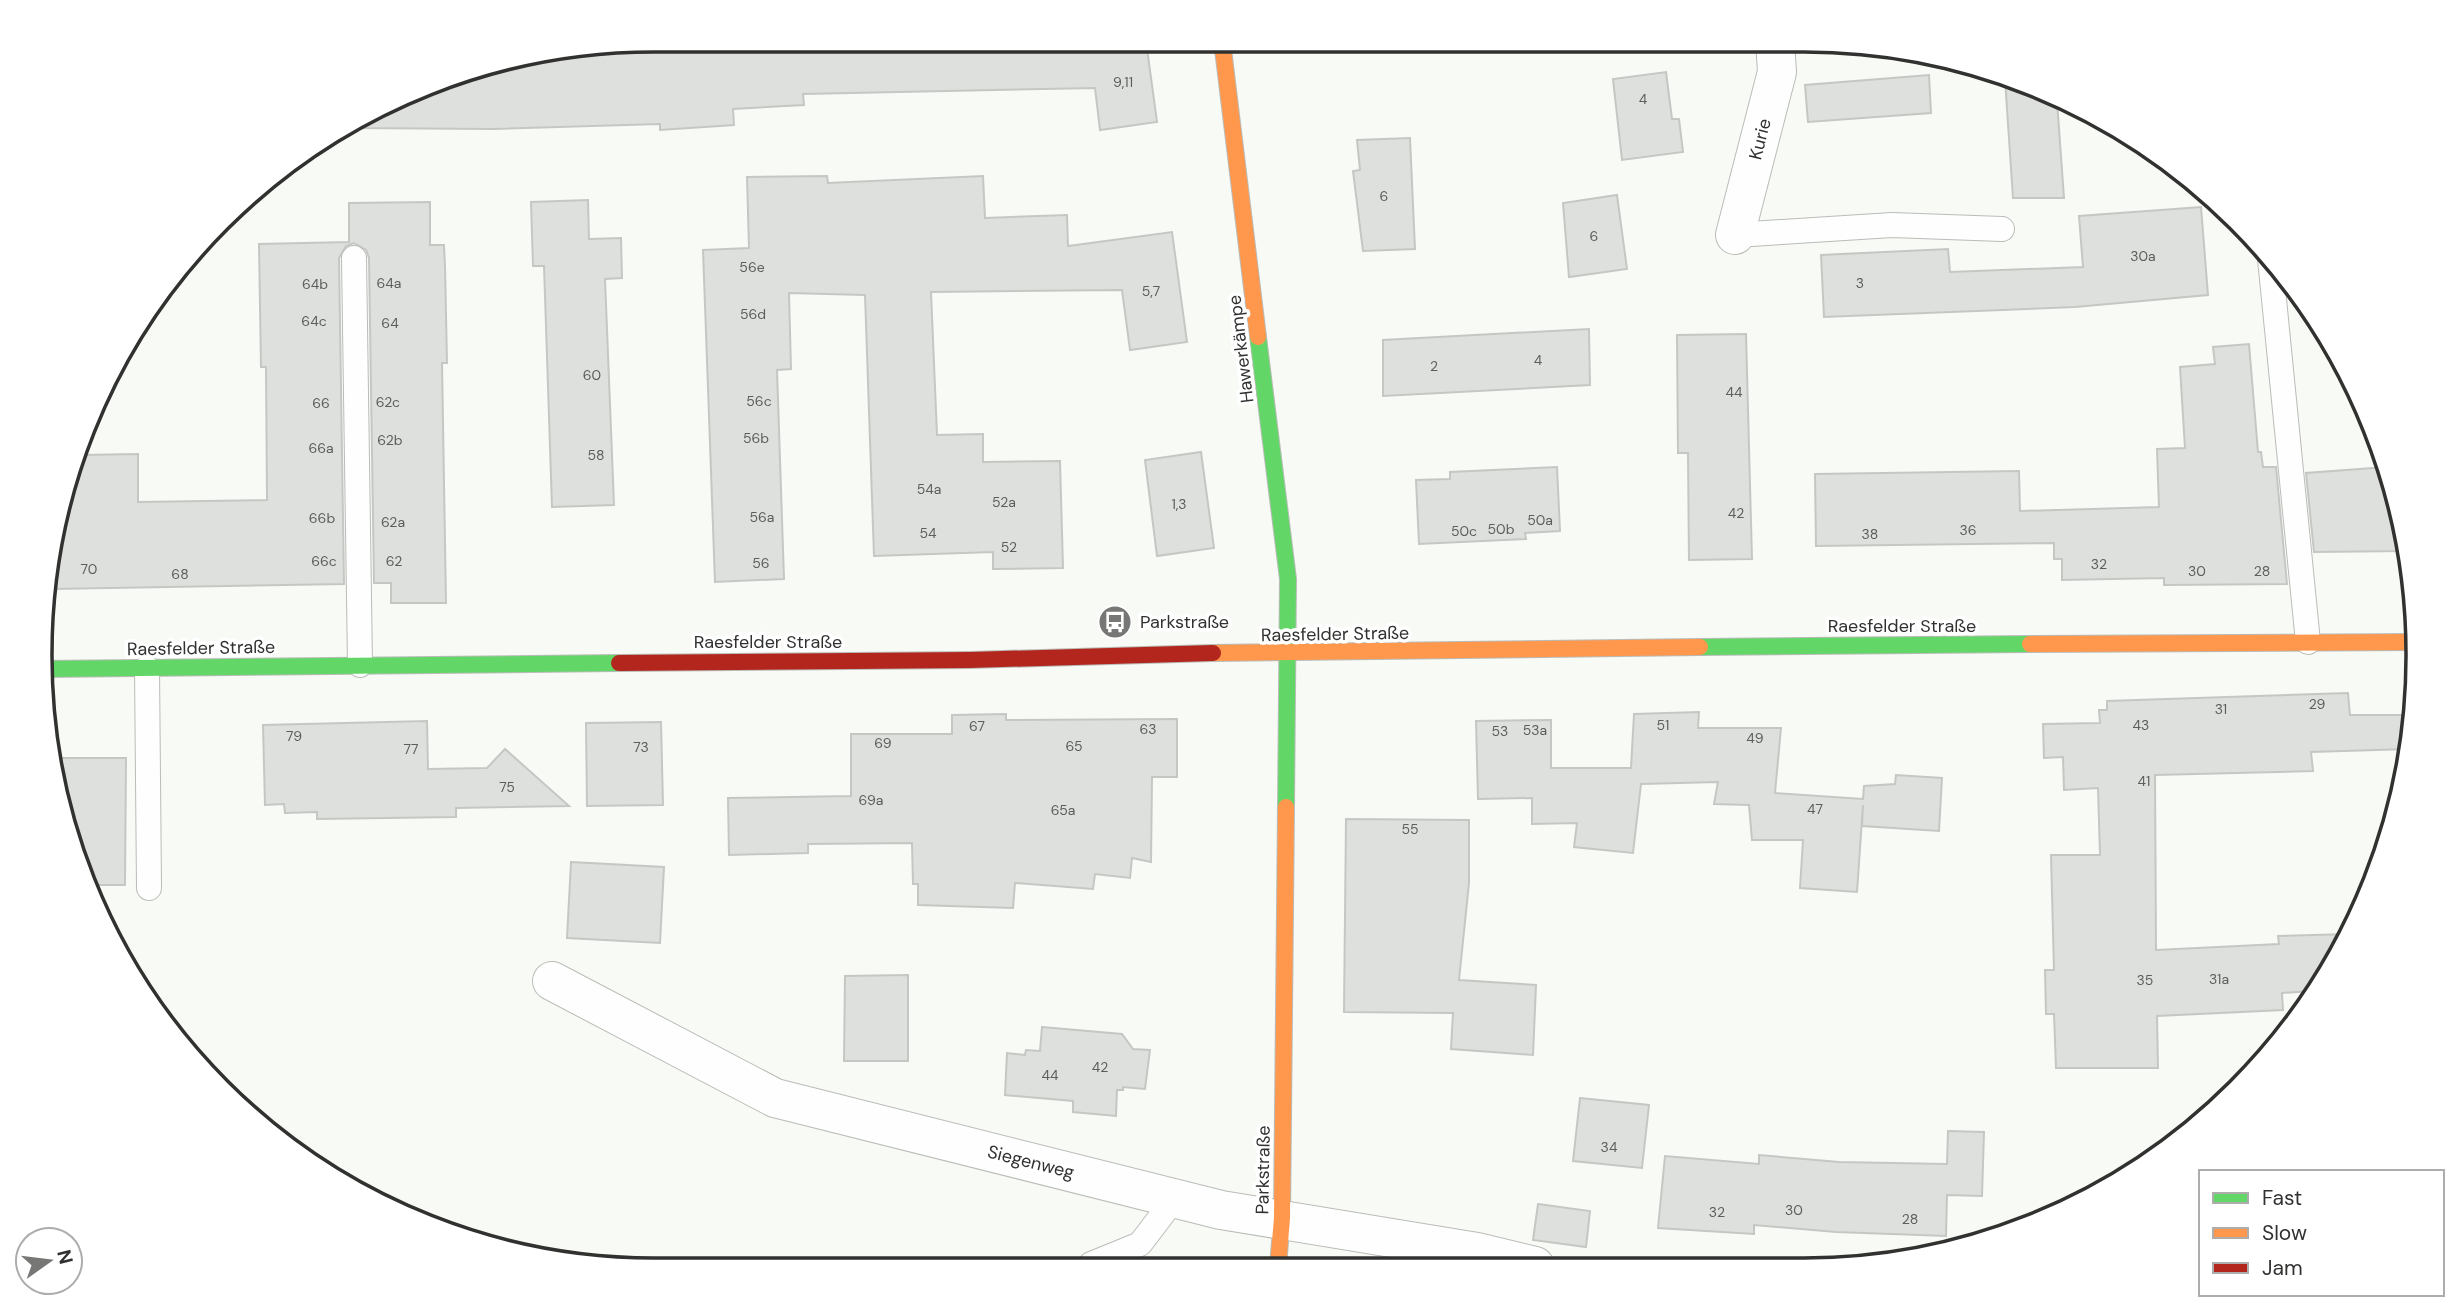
<svg xmlns="http://www.w3.org/2000/svg" width="2458" height="1310" font-family="'DM Sans',sans-serif">
<style>
.building{fill:#dee0dd;stroke:#c5c7c4;stroke-width:2}
.lines{fill:none;stroke-linecap:round;stroke-linejoin:round}
.lane-casing{stroke:#babcb8;stroke-width:26}
.street-casing{stroke:#babcb8;stroke-width:40}
.fast-casing{stroke:#babcb8;stroke-width:18}
.slow-casing{stroke:#babcb8;stroke-width:18}
.jam-casing{stroke:#babcb8;stroke-width:18}
.lane{stroke:#fefefe;stroke-width:24}
.street{stroke:#fefefe;stroke-width:38}
.fast{stroke:#63d668;stroke-width:16}
.slow{stroke:#ff974d;stroke-width:16}
.jam{stroke:#b3261e;stroke-width:16}
.labels{text-anchor:middle;dominant-baseline:central;stroke-width:7;stroke-linejoin:round;paint-order:stroke}
.number-label{font-size:14px;fill:#5c5e5b}
.street-label{font-size:18px;fill:#313230;stroke:#fff}
.poi-label{font-size:18px;fill:#313230;stroke:#fff;text-anchor:start}
.rim{fill:none;stroke:#313230;stroke-width:3.5}
</style>
<rect width="100%" height="100%" fill="#f8faf6"/>
<path class="building" d="M716,40l430,1 11,81 -57,8 -5,-42 -292,6 1,11 -71,4 1,16 -74,5v-6l-167,5 -139,-1 103,-55 131,-22 128,-3z
M1666,72l6,47h7l4,33 -61,8 -9,-81z
M1929,75l2,38 -123,9 -3,-37z
M2005,79l52,22 7,97h-51z
M1410,138l5,111 -52,2 -10,-80 7,-1 -3,-30z
M827,176l1,7 155,-7 2,42 82,-3 1,31 104,-14 15,110 -57,8 -8,-60 -191,2 6,143 46,-1v28l77,-1 3,107 -70,1v-17l-119,4 -9,-261 -76,-2 2,76 -14,1 7,209 -69,3 -12,-332 46,-2 -2,-71z
M1617,195l10,74 -58,8 -6,-74z
M588,200l1,39 32,-1 1,40 -17,1 9,226 -62,2 -8,-241h-11l-2,-64z
M430,202v43h14l1,21 2,97h-5l4,240h-55v-20h-17l-5,-325 -3,-8 -12,-7 -8,3 -7,12 5,326 -292,5 9,-93 19,-41 58,-1v48l129,-2 -1,-133h-5l-2,-123 90,-2v-39z
M2201,207l7,88 -133,12 -251,10 -3,-62 127,-6 2,23 133,-5 -4,-51z
M1589,329l1,56 -207,11v-56z
M1746,334l6,225 -63,1 -1,-107h-10l-1,-118z
M2249,344l9,108h3l2,15h13l11,117 -123,1v-7l-102,2v-21h-8v-16l-238,3 -1,-72 204,-3 1,40 139,-4 -2,-58 28,-1 -5,-81 35,-3 -2,-17z
M1201,452l13,96 -57,8 -12,-96z
M1557,467l3,64 -35,2 1,6 -107,5 -3,-64 34,-1v-7z
M2386,467l11,29 9,55 -92,1 -8,-79z
M2348,693l2,22h63l-4,34 -98,3 2,19 -158,4 1,175 123,-6 -1,-8 70,-2 -12,28 -23,29 -31,2 1,17 -126,6 1,52h-102l-2,-54h-8l-1,-44h9l-3,-115h49l-2,-67 -34,2 -1,-33 -19,1 -1,-34 57,-1 -1,-13h8v-9z
M1699,712l-1,16h83l-6,65 88,6 1,-13 31,-2 1,-9 46,3 -3,53 -77,-5 1,-21 -6,87 -57,-4 3,-48h-51l-3,-35 -35,-1 4,-22 -77,2 -8,69 -59,-6 3,-24 -45,1v-26l-54,1 -2,-78 75,-1v48h80l3,-54z
M1006,714v6l171,-1v58h-25l-1,85 -19,-4 -2,20 -35,-4 -2,15 -78,-6 -2,25 -95,-3v-21h-5l-1,-41 -104,1v9l-79,2 -1,-57 123,-2v-62h101v-19z
M427,721l1,48 59,-1 18,-19 64,57 -113,2v9l-139,2v-7l-32,1 -1,-9 -19,1 -2,-80z
M661,722l2,83 -76,1 -1,-83z
M56,758h70l-1,127h-39z
M1346,819l123,1v63l-10,97 77,5 -3,70 -82,-6 2,-36 -109,-1z
M571,862l93,5 -4,76 -93,-5z
M908,975v86h-64l1,-85z
M1042,1027l80,7 11,15 17,1 -5,39 -22,-2v3h-6l-1,26 -43,-4v-11l-68,-6 2,-42 18,2 1,-5 14,1z
M1580,1098l69,7 -7,63 -69,-7z
M1948,1131l36,1 -2,64 -35,-1 -1,41 -110,-4 -82,-7v9l-96,-6 7,-72 94,8v-9l80,7 108,2z
M1538,1204l52,7 -4,36 -53,-7z"/>
<g class="lines">
<defs>
<path id="lane" d="M1735,235l157,-10 110,4
M354,258l6,407
M2270,259l38,383
M147,668l2,220
M1091,1264l49,-20 35,-46"/>
<path id="street" d="M1735,235l42,-163 -2,-31
M552,981l223,117 446,112 256,42 58,14"/>
<path id="fast" d="M1258,337l30,242 -2,228
M1700,647l330,-3
M44,669l575,-6"/>
<path id="slow" d="M1222,41l36,296
M2030,644l386,-2
M1213,653l487,-6
M1278,1266l4,-48 4,-411"/>
<path id="jam" d="M619,663l351,-3 243,-7"/>
</defs>
<use href="#lane" class="lane-casing"/>
<use href="#street" class="street-casing"/>
<use href="#fast" class="fast-casing"/>
<use href="#slow" class="slow-casing"/>
<use href="#jam" class="jam-casing"/>
<use href="#lane" class="lane"/>
<use href="#street" class="street"/>
<use href="#fast" class="fast"/>
<use href="#slow" class="slow"/>
<use href="#jam" class="jam"/>
</g>
<defs>
<symbol id="bus-disc" viewBox="-11 -11 22 22"><circle r="9.5" fill="#777875" stroke="#fff"/><path d="M-5-6H5V4H4V6H2V4H-2V6H-4V4H-5ZM-3.5-4V0h7V-4ZM-3.5 1.2v1.5H-2V1.2ZM2 1.2v1.5H3.5V1.2Z" fill="#fff"/></symbol>
</defs>
<g fill-rule="evenodd">
<use href="#bus-disc" x="1096" y="603" width="38" height="38"/>
</g>
<g class="labels">
<g class="number-label">
<text x="1123" y="82">9,11</text>
<text x="1643" y="99">4</text>
<text x="1384" y="196">6</text>
<text x="1594" y="236">6</text>
<text x="2143" y="256">30a</text>
<text x="752" y="267">56e</text>
<text x="389" y="283">64a</text>
<text x="1860" y="283">3</text>
<text x="315" y="284">64b</text>
<text x="1151" y="291">5,7</text>
<text x="753" y="314">56d</text>
<text x="314" y="321">64c</text>
<text x="390" y="323">64</text>
<text x="1538" y="360">4</text>
<text x="1434" y="366">2</text>
<text x="592" y="375">60</text>
<text x="1734" y="392">44</text>
<text x="759" y="401">56c</text>
<text x="388" y="402">62c</text>
<text x="321" y="403">66</text>
<text x="756" y="438">56b</text>
<text x="390" y="440">62b</text>
<text x="321" y="448">66a</text>
<text x="596" y="455">58</text>
<text x="929" y="489">54a</text>
<text x="1004" y="502">52a</text>
<text x="1179" y="504">1,3</text>
<text x="1736" y="513">42</text>
<text x="762" y="517">56a</text>
<text x="322" y="518">66b</text>
<text x="1540" y="520">50a</text>
<text x="393" y="522">62a</text>
<text x="1501" y="529">50b</text>
<text x="1968" y="530">36</text>
<text x="1464" y="531">50c</text>
<text x="928" y="533">54</text>
<text x="1870" y="534">38</text>
<text x="1009" y="547">52</text>
<text x="324" y="561">66c</text>
<text x="394" y="561">62</text>
<text x="761" y="563">56</text>
<text x="2099" y="564">32</text>
<text x="89" y="569">70</text>
<text x="2197" y="571">30</text>
<text x="2262" y="571">28</text>
<text x="180" y="574">68</text>
<text x="2317" y="704">29</text>
<text x="2221" y="709">31</text>
<text x="1663" y="725">51</text>
<text x="2141" y="725">43</text>
<text x="977" y="726">67</text>
<text x="1148" y="729">63</text>
<text x="1535" y="730">53a</text>
<text x="1500" y="731">53</text>
<text x="294" y="736">79</text>
<text x="1755" y="738">49</text>
<text x="883" y="743">69</text>
<text x="1074" y="746">65</text>
<text x="641" y="747">73</text>
<text x="411" y="749">77</text>
<text x="2144" y="781">41</text>
<text x="507" y="787">75</text>
<text x="871" y="800">69a</text>
<text x="1815" y="809">47</text>
<text x="1063" y="810">65a</text>
<text x="1410" y="829">55</text>
<text x="2219" y="979">31a</text>
<text x="2145" y="980">35</text>
<text x="1100" y="1067">42</text>
<text x="1050" y="1075">44</text>
<text x="1609" y="1147">34</text>
<text x="1794" y="1210">30</text>
<text x="1717" y="1212">32</text>
<text x="1910" y="1219">28</text>
</g>
<g class="street-label">
<text transform="translate(1760 139) rotate(-76)">Kurie</text>
<text transform="translate(1241 349) rotate(-97)">Hawerkämpe</text>
<text x="1902" y="626">Raesfelder Straße</text>
<text transform="translate(1335 634) rotate(-1)">Raesfelder Straße</text>
<text x="768" y="642">Raesfelder Straße</text>
<text transform="translate(201 648) rotate(-1)">Raesfelder Straße</text>
<text transform="translate(1031 1162) rotate(14)">Siegenweg</text>
<text transform="translate(1263 1170) rotate(-89)">Parkstraße</text>
</g>
<g class="poi-label">
<text x="1140" y="622">Parkstraße</text>
</g>
</g>
<path d="M0 0H2458V1310H0ZM654 52H1804A602 602 0 0 1 2406 654V656A602 602 0 0 1 1804 1258H654A602 602 0 0 1 52 656V654A602 602 0 0 1 654 52Z" fill="#fff" fill-rule="evenodd"/>
<path class="rim" d="M654 52H1804A602 602 0 0 1 2406 654V656A602 602 0 0 1 1804 1258H654A602 602 0 0 1 52 656V654A602 602 0 0 1 654 52Z"/>
<rect x="2199" y="1170" width="245" height="126" fill="#ffffff" stroke="#adadac" stroke-width="2"/>
<rect x="2213" y="1193" width="35" height="10" fill="#63d668" stroke="#adadac" stroke-width="2"/>
<text x="2262" y="1205" font-size="21" fill="#313230">Fast</text>
<rect x="2213" y="1228" width="35" height="10" fill="#ff974d" stroke="#adadac" stroke-width="2"/>
<text x="2262" y="1240" font-size="21" fill="#313230">Slow</text>
<rect x="2213" y="1263" width="35" height="10" fill="#b3261e" stroke="#adadac" stroke-width="2"/>
<text x="2262" y="1275" font-size="21" fill="#313230">Jam</text>
<g transform="translate(49 1261) rotate(76)"><circle r="33" fill="#ffffff" stroke="#adadac" stroke-width="2"/>
<path d="M0-5L12 26L0 18L-12 26Z" fill="#777875"/>
<text y="-10" font-size="19" font-weight="bold" text-anchor="middle" fill="#313230">N</text>
</g>
</svg>
